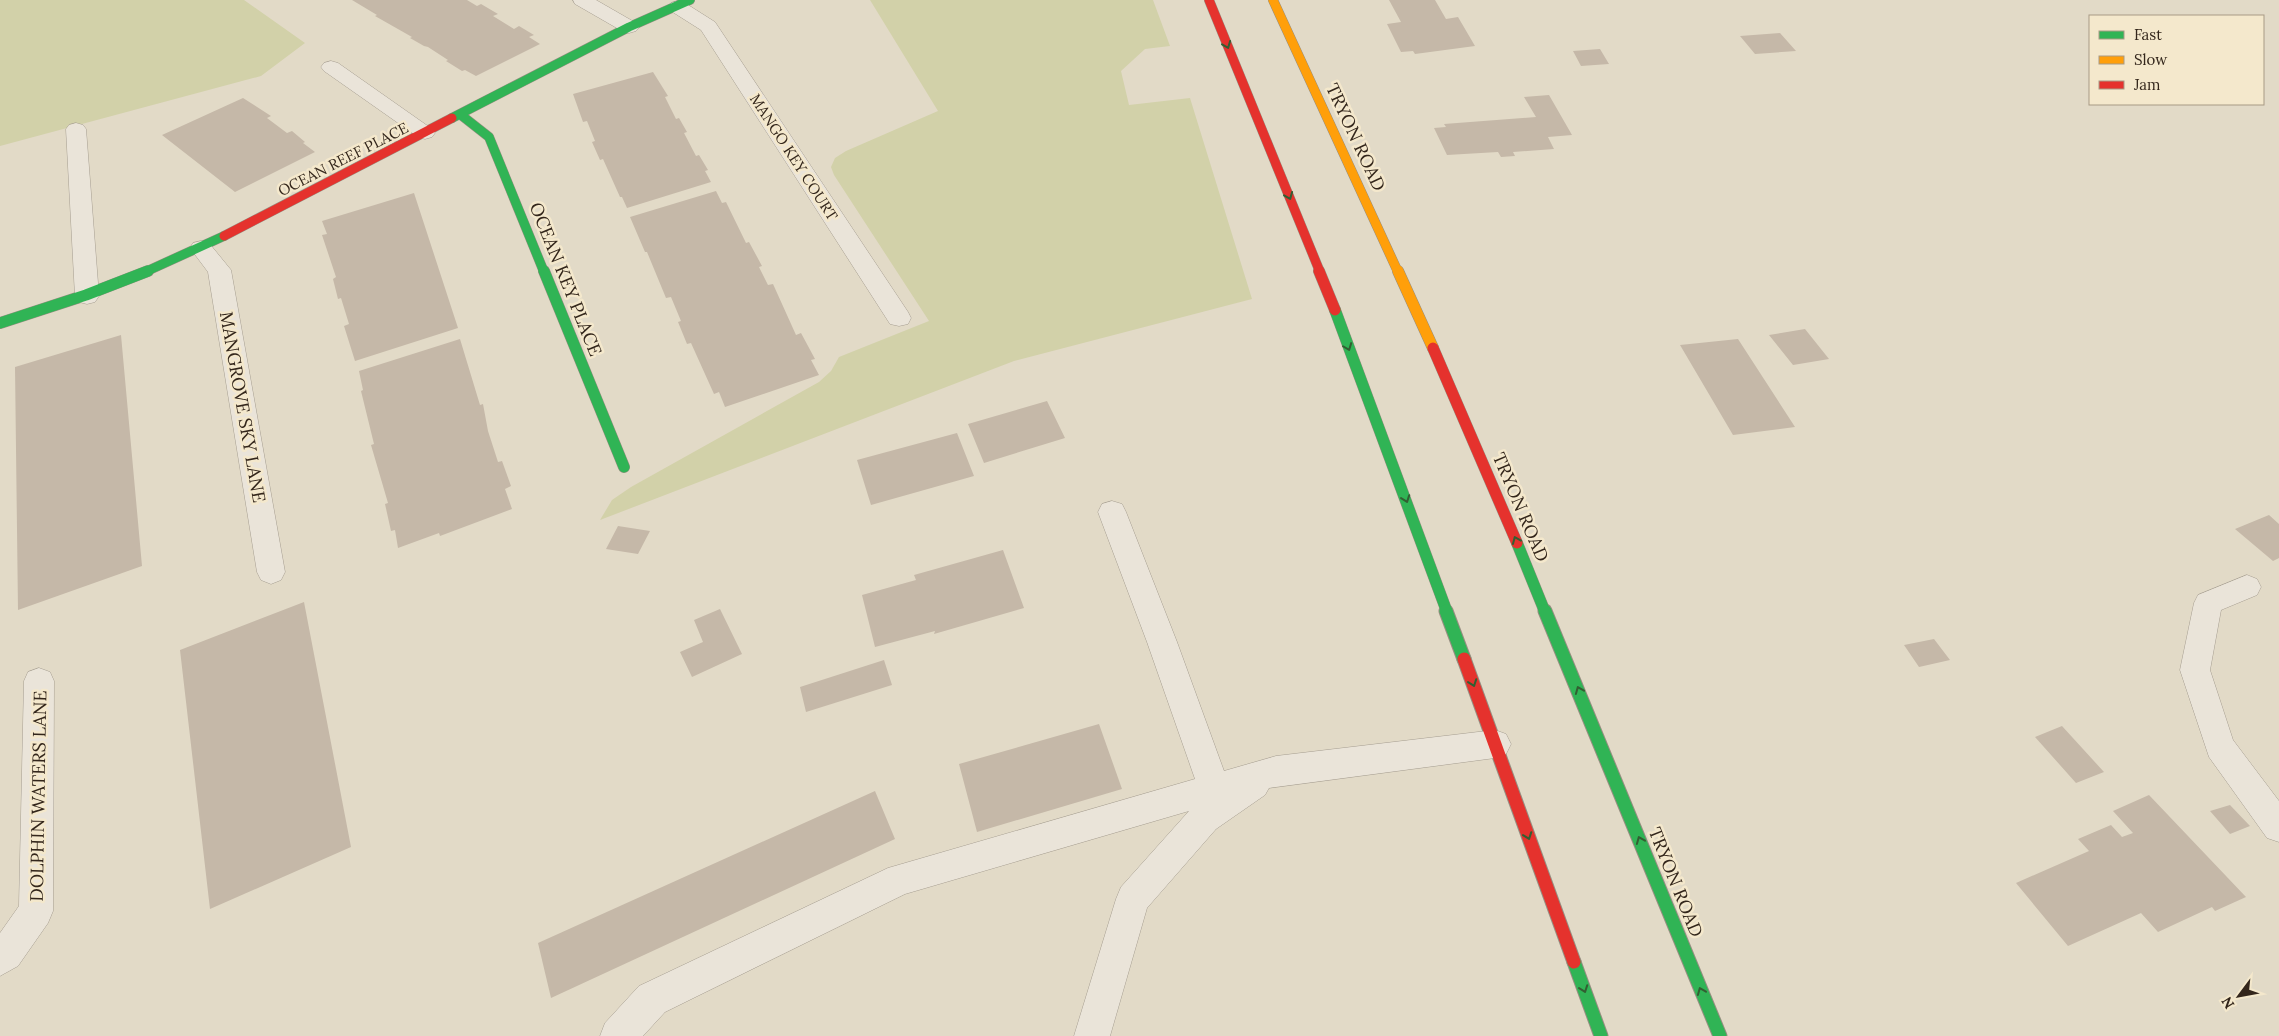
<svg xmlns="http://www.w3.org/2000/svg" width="2279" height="1036" font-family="Lora,serif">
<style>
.green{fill:#d2d1a9}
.building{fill:#c5b8a8}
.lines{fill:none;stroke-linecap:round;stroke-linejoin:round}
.lane-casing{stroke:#a69e91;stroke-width:1}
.street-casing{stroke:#a69e91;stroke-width:1}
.fast-far2-casing{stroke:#968e81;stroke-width:10}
.fast-far1-casing{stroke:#968e81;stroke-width:12}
.fast-casing{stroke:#968e81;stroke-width:15}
.slow-far1-casing{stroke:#968e81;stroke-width:10}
.slow-casing{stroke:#968e81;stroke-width:12}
.jam-far2-casing{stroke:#968e81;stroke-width:10}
.jam-far1-casing{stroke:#968e81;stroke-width:12}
.jam-casing{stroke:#968e81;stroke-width:15}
.lane{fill:#eae4d9;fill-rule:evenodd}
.street{fill:#eae4d9;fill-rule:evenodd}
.fast-far2{stroke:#30b455;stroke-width:9}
.fast-far1{stroke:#30b455;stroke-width:11}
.fast{stroke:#30b455;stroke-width:13}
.slow-far1{stroke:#ff9f0a;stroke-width:9}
.slow{stroke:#ff9f0a;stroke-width:11}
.jam-far2{stroke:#e5322d;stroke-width:9}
.jam-far1{stroke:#e5322d;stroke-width:11}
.jam{stroke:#e5322d;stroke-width:13}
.oneway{stroke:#325f32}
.labels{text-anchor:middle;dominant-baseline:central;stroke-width:5;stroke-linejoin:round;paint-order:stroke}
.far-street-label{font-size:15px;fill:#33261b;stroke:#f4e8cc}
.street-label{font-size:18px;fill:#33261b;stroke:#f4e8cc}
</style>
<rect width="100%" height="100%" fill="#e2dac7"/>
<path class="green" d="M0,0h244l61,43 -44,33 -261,70z
M870,0h283l17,46 -25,3 -24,22 8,34 61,-7 62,201 -238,62 -414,159 12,-20 19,-13 188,-105 12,-11 8,-14 90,-36 -95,-146 -3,-8 4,-9 11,-7 92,-40z"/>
<path class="building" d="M352,0h115l10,6 4,-2 17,10 -5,2 21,13 5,-3 15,9 -5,2 11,7 -64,32 -11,-6 -3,1 -16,-10 2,-1 -20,-13 -4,-1 -14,-8 2,-1 -37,-21 2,-1z
M1389,0h46l11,19 12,-2 17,29 -60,8 -2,-3 -12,1 -14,-28 14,-2z
M1780,33l16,18 -41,3 -15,-18z
M1600,49l9,15 -28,2 -8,-15z
M653,72l15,24 -3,1 11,22 3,-1 8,14 -3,1 12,23 3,-1 9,15 -3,1 6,11 -84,26 -5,-11h-2l-17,-38 -3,1 -8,-18 3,-1 -8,-20 -4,1 -10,-28z
M1549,95l23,40 -24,2 6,12 -41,3 2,4 -14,1 -3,-5 -51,3 -13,-27 12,-1 -2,-3 92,-7 -12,-20z
M243,98l28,18 -4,2 20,15 5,-2 13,11 -2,1 12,9 -80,40 -73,-57z
M716,191l6,12 4,-1 20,41 3,-1 13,24 -3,1 9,18 5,-1 23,51 5,-2 14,26 -4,1 8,15 -94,32 -6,-15 -5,2 -23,-51 -4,1 -9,-22 3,-1 -10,-24 -5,1 -19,-46h-2l-15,-35z
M414,193l44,135 -103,33 -11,-35 5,-2 -8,-26 -3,1 -5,-20 3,-2 -14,-42 5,-1 -5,-13z
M1805,329l24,30 -36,6 -24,-30z
M121,335l21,231 -124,44 -3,-243z
M460,339l20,66 3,-1 5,27 10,31 4,-1 9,25 -6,3 7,20 -72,27 -1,-3 -41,15 -3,-18 -4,1 -6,-27 3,-1 -17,-58 3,-1 -13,-53 2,-1 -4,-19z
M1738,339l57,88 -62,8 -53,-90z
M1047,401l18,37 -81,25 -16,-39z
M957,433l17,43 -103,29 -14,-45z
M2269,515l10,9v34l-6,3 -38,-32z
M618,526l32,5 -12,23 -32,-5z
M1003,550l21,58 -90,26 1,-3 -60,16 -13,-52 54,-15 -2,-5z
M304,602l47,245 -141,62 -30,-259z
M720,609l22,45 -50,23 -12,-25 23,-10 -9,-22z
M1934,639l16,21 -31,7 -15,-22z
M884,660l8,25 -86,27 -6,-25z
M1099,724l23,65 -145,43 -18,-68z
M2062,726l42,46 -28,11 -41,-46z
M875,791l20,48 -344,159 -13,-55z
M2149,795l97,102 -31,14 -3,-4 -54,25 -17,-19 -73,33 -52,-63 73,-32 -11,-12 33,-14 11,12 11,-4 -20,-22z
M2230,805l20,21 -20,8 -20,-23z"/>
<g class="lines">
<defs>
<path id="lane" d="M1112,501l10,3 4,8 51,130 47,129 52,-15 219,-26 11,4 5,10 -5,10 -11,4 -226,30 -4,7 -49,34 -69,79 -37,128h-36l42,-137 5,-12 68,-76 -284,83 -240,118 -22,24h-43l5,-13 34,-37 249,-118 307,-89 -48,-137 -49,-130 4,-8z
M2247,575l10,4 4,8 -4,8 -36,15 -11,60 23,70 46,61v41l-12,-4 -58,-81 -29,-87 14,-67 4,-8z"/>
<path id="street" d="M573,0h23l40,23 3,4 -3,4 -7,2 -7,-2 -47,-27z
M678,1l7,2 30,19 193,290 3,6 -3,6 -9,2 -9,-2 -189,-294 -30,-19 -2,-4 2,-4z
M331,61l7,2 94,66 3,4 -3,4 -7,2 -7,-2 -94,-66 -3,-4 3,-4z
M76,123l7,2 3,4 13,167 -4,6 -8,2 -8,-2 -4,-6 -9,-167 3,-4z
M201,241l8,2 22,27 54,302 -4,8 -10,4 -10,-4 -4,-8 -49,-300 -18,-24 3,-5z
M39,668l11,4 4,9 -1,230 -5,12 -30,43 -18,10v-43l19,-27 5,-225 4,-9z"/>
<path id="fast-far2" d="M461,115l28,22 55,135
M452,118l177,-91 61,-27
M145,272l79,-36"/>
<path id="fast-far1" d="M544,271l80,196
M1335,310l112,302
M0,323l86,-28 62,-24
M1517,543l28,69"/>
<path id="fast" d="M1446,611l18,48
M1545,611l175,425
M1574,962l27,74"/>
<path id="slow-far1" d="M1273,0l125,272"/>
<path id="slow" d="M1398,271l35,77"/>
<path id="jam-far2" d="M1209,0l111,272
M224,236l228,-118"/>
<path id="jam-far1" d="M1319,271l16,39
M1433,348l84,195"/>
<path id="jam" d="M1464,659l110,303"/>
</defs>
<use href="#lane" class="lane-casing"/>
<use href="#street" class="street-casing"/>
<use href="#fast-far2" class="fast-far2-casing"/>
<use href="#fast-far1" class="fast-far1-casing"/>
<use href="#fast" class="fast-casing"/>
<use href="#slow-far1" class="slow-far1-casing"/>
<use href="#slow" class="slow-casing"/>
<use href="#jam-far2" class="jam-far2-casing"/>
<use href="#jam-far1" class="jam-far1-casing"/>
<use href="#jam" class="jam-casing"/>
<use href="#lane" class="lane"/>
<use href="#street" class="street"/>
<use href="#fast-far2" class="fast-far2"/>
<use href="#fast-far1" class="fast-far1"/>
<use href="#fast" class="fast"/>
<use href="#slow-far1" class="slow-far1"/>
<use href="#slow" class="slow"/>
<use href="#jam-far2" class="jam-far2"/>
<use href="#jam-far1" class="jam-far1"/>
<use href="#jam" class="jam"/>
</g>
<defs><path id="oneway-chevron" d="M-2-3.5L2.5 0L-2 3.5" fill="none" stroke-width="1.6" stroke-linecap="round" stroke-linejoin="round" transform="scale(1.25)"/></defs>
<g class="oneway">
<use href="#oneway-chevron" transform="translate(1227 45) rotate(68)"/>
<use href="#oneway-chevron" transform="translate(1289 196) rotate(68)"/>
<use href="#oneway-chevron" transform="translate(1348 347) rotate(69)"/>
<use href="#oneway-chevron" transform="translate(1406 499) rotate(70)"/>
<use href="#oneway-chevron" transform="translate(1516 540) rotate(-113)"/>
<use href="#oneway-chevron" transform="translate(1473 683) rotate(70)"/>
<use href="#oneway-chevron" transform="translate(1579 690) rotate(-112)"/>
<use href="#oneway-chevron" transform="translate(1528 836) rotate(70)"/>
<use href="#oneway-chevron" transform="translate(1640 840) rotate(-112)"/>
<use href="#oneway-chevron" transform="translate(1584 989) rotate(70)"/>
<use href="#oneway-chevron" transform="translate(1701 991) rotate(-112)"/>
</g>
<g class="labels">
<g class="far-street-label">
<text transform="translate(794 157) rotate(57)">MANGO KEY COURT</text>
<text transform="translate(343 159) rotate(-27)">OCEAN REEF PLACE</text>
</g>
<g class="street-label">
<text transform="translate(1356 137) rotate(65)">TRYON ROAD</text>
<text transform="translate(566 279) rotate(68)">OCEAN KEY PLACE</text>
<text transform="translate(243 407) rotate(80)">MANGROVE SKY LANE</text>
<text transform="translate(1521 507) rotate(67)">TRYON ROAD</text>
<text transform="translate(38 796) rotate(-89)">DOLPHIN WATERS LANE</text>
<text transform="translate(1676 882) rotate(68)">TRYON ROAD</text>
</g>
</g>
<rect x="2089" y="15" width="175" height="90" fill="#f4e8cc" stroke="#a79a85"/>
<rect x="2099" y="31" width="25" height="8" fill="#30b455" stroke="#a79a85"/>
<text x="2134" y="40" font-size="15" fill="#33261b">Fast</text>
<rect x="2099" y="56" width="25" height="8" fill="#ff9f0a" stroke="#a79a85"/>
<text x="2134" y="65" font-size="15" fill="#33261b">Slow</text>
<rect x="2099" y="81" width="25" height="8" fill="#e5322d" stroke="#a79a85"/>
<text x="2134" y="90" font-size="15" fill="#33261b">Jam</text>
<g transform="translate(2239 996) rotate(238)" stroke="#f4e8cc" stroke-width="4" paint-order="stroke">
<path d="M0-4L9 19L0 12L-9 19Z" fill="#33261b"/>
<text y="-8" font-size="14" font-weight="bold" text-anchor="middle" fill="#33261b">N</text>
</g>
</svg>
